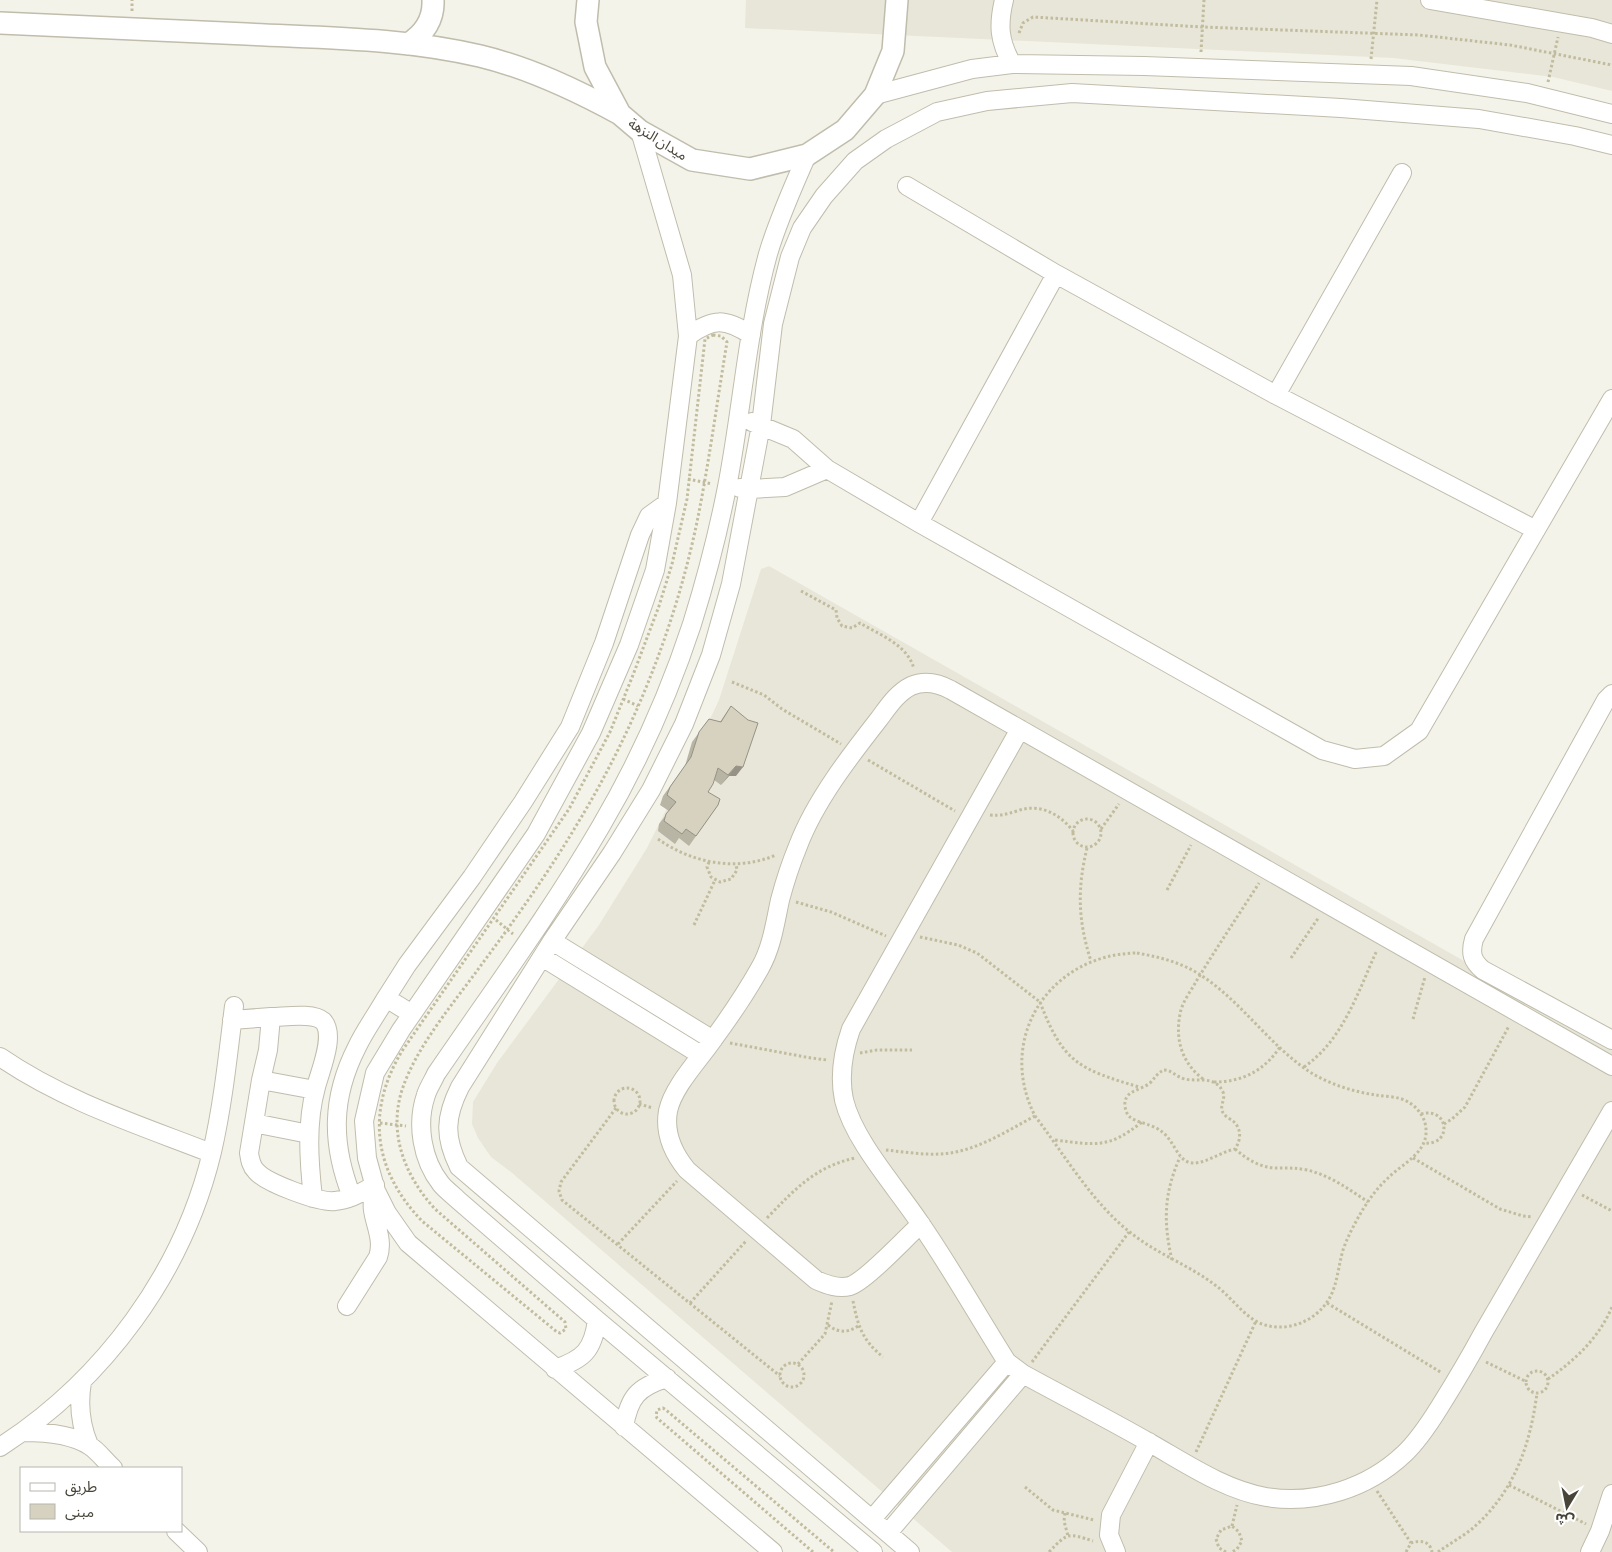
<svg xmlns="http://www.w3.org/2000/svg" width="1612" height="1552" font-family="'Asap Condensed','Noto Sans Arabic',sans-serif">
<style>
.residential{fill:#e8e6d8}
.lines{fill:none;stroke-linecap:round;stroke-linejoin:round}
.minor-casing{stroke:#c0bdac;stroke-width:20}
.tertiary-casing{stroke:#c0bdac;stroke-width:24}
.path{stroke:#c1bc9e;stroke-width:3;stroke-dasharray:2.5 2.5;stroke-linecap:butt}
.minor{stroke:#fff;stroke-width:18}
.tertiary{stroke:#fff;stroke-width:21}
.wall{fill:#b8b5a4}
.shaded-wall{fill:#969386}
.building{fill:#d6d2bf;stroke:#969386}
.labels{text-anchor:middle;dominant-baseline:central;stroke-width:4;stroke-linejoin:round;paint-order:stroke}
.street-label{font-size:14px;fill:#484538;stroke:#fff}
</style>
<rect width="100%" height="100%" fill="#f4f3ea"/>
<path class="residential" d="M746,0h866v91l-59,-14 -160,-19 -648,-30z
M769,566l843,479v507h-660l-441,-380 -20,-15 -13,-19 -6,-14 1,-22 24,-39 102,-138 48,-77 35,-70 37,-78 42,-131z"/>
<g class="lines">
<defs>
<path id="minor" d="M1004,0c-6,25 -5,41 8,64
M1430,0l162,28 20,6
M875,95l97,-26 40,-5 132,2 267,10 116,17 85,21
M640,131l42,144 6,61 -21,167 -12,67 -26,75 -38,88 -55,101 -135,196 -26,43 -11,48 3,37 9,33 11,22 21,30 365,309
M807,155c-14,32 -29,65 -39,99 -21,76 -26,156 -41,233 -9,46 -21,92 -35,137 -23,70 -54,139 -91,202 -50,86 -109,166 -165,248 -3,7 -8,14 -10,21 -10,29 -4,65 15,89 5,6 12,11 17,16l139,120 276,232
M907,186l149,88 220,121 260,135
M688,336c25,-18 37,-18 63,-1
M1276,395l126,-222
M752,422l41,17 34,30 92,54 403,227 33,9 29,-3 35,-25 193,-332
M740,488l10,1 35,-2 42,-18
M919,523l137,-249
M1612,694l-6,6 -132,239c-4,14 -2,22 9,31l129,70
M1020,729l-169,300c-8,23 -12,47 -7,71 10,41 52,87 76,123 31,45 58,93 87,139l16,12c42,23 85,45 127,69 37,21 75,47 116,54 50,8 102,-9 138,-43 14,-13 25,-30 35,-46 15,-24 30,-49 44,-75 43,-74 86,-148 129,-222
M552,941l161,99
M542,957l159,98
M412,1014l-26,-16 21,-33 65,-88 51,-75 47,-75 34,-84 36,-108 9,-19 18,-13
M271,1017c13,0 42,-5 52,4 13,14 -3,50 -7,66 -10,36 -7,75 -3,111
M232,1020l39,-3 -3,33 -7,30 -12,73c1,7 2,13 7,18 10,12 64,32 79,30 15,-1 27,-9 40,-16
M0,1057c64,44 139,68 211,96
M261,1080l54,10
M254,1123l55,11
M352,1197c-21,-53 -21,-99 5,-150 8,-17 20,-33 29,-49
M921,1224c-15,13 -55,57 -71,62 -12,3 -23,-1 -34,-6l-129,-110c-14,-17 -23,-36 -19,-59 5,-24 30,-50 44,-70 17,-23 34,-48 48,-73 12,-21 15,-45 20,-68 5,-19 11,-37 18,-54 17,-45 52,-90 81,-127 9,-12 18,-26 32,-33 14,-6 27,-3 40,4l661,376
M347,1306l31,-49c8,-23 -12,-44 -3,-63
M555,1369c29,-10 38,-19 42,-49
M82,1382c-4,23 -2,42 7,63
M624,1427c5,-30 14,-40 43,-49
M23,1432c21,0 49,2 67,14 8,5 15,15 23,22
M0,1447c104,-67 183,-174 212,-295 11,-48 16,-97 22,-146
M872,1519l135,-157
M176,1531l22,21
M888,1533l135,-159
M910,1552l-451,-385c-15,-30 -14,-50 1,-80l92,-146 60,-88 39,-63 33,-66 27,-69 20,-71 30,-159 12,-101 17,-67 12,-29 22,-32 31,-35 31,-22 51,-27 50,-11 85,-8 269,15 138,11 96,17 37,9
M1116,1552l-7,-17 2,-20 38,-73
M1590,1552l10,-21 12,-37"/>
<path id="tertiary" d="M588,0l-2,22 9,45 25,47 20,17 52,29 58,9 57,-14 38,-25 30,-35 18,-44 4,-51
M0,23c82,4 164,7 246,11 78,4 158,4 234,22 50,12 96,34 140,58
M408,44c16,-10 26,-25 25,-44"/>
</defs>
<use href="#minor" class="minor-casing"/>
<use href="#tertiary" class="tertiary-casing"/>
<path class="path" d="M132,11v-11
M1019,33l4,-10 10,-6 169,10 217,8 91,10 102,20
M1201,52l3,-52
M1371,59l6,-59
M1548,82l10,-45
M713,335l8,1 6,6c-10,60 -18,121 -30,180 -22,105 -63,208 -118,299 -30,51 -65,100 -100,147 -26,36 -63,79 -77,122 -14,44 3,86 33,119l130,113 1,7 -6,4 -3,-1 -135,-111c-49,-51 -56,-110 -20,-170l167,-242 41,-77 23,-57 26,-69 13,-42 15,-65 18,-160z
M688,479l24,5
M801,591l35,19 1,8 5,8 10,2 8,-5c20,12 48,22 54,46
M732,682l32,13 18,14 59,35
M623,699l15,7
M868,760l87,51
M990,815c11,1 17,-1 27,-4 22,-8 42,2 56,20
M1073 833a14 14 0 1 1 28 0a14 14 0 1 1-28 0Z
M1101,829l18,-25
M658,839c34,24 78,33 118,16
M1087,848c-10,41 -9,73 4,113
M709,862l-2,5 4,10 9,5 11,-3 6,-9 -1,-6
M1167,890l24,-45
M796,902l35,10 55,24
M496,920l17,14
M694,925l21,-45
M920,937l38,8 19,8 63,49
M1137,953c22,4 43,9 62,21 43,27 71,73 114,100 19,11 42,18 63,21 10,2 23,1 32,7 8,4 15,13 17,21 7,28 -21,39 -37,55 -12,11 -21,24 -29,38 -6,11 -12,22 -16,34 -7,24 -5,46 -27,64 -17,14 -43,18 -62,6 -14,-9 -25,-25 -39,-35 -26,-20 -58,-31 -84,-52 -38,-29 -67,-79 -96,-117 -40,-79 16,-162 102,-163z
M1291,958l28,-41
M1040,1002c23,61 39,67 99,85
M1413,1019l12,-42
M730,1043l81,15 16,2
M860,1053l17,-3h35
M1304,1067c39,-27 54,-75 73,-117
M1164,1070c8,0 12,7 21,9 13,3 30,-4 38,13 3,8 -5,15 1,22 2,3 6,5 9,7 9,8 8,19 2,28 -15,3 -34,18 -47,13 -11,-4 -15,-23 -27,-31 -9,-7 -26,-9 -31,-14 -3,-2 -4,-6 -5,-10 -2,-17 15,-16 25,-24 5,-5 7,-10 14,-13z
M1203,1079c-21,-16 -28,-39 -23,-65 2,-12 11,-23 17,-34 20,-33 41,-64 62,-97
M1214,1082c28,0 50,-11 66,-35
M614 1101a13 13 0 1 1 26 0a13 13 0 1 1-26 0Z
M639,1104l14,4
M616,1108l-55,74 -2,9 3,9 218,176
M1421,1114c28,-8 32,32 3,29
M380,1123l26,3
M1444,1124l8,-5 13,-12 44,-81
M1055,1140c41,5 53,9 87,-18
M1235,1149c13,11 27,20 45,19 9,0 17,0 27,2 22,5 42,19 61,32
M886,1150c18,2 37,5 55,4 34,-2 64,-22 94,-38
M1413,1158l87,51 23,7 10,1
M1582,1195l30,16
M767,1218c28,-29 48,-51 88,-60
M618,1244l59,-63
M1172,1260c-9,-38 -8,-67 8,-103
M853,1301c5,25 9,39 30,56
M690,1303l56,-62
M1327,1303l115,70
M828,1325c10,8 20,8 30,1
M1032,1362l97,-130
M1486,1362l39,19
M780 1375a12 12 0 1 1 24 0a12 12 0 1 1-24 0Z
M798,1364l27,-30 7,-33
M1526 1382a11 11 0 1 1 22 0a11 11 0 1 1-22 0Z
M1548,1379c26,-18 51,-41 64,-72
M1196,1452l60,-131
M1509,1485l77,39
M1025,1487l28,23 41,10
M1377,1491l34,52
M1065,1513l-1,8 4,15
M1232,1526l5,-21
M813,1552l-156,-134 -1,-2 1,-6 6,-2 3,2 168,142
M1049,1552c19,-20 19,-19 44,-11
M1226,1552l-7,-4 -3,-9 5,-9 11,-4 7,6 3,9 -5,8 -5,3
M1406,1552l5,-9c10,-3 19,-2 21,9
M1438,1552c11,-8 24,-15 35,-24 41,-36 57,-82 64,-135"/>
<use href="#minor" class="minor"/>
<use href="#tertiary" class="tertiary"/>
</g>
<path class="wall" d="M731,706l5,70h-7l-8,9 -7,-5 -6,12 10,13 -29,41 -10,-8 -4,6 -17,-13 1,-7 10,-13 -9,-6 3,-9 22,-30 7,-24 17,-23 11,3z"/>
<path class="shaded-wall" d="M736,766l7,1 -7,9h-7l-8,9z"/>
<path class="building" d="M731,706l17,14 10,3 -15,44 -7,-1 -8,9 -10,-7 -5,16 -5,8 12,7 -2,6 -22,31 -10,-7 -4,5 -18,-13 2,-7 10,-12 -9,-7 3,-8 21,-30 8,-25 10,-13 12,3z"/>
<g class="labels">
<g class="street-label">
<text transform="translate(658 139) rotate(32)">ميدان النزهة</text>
</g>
</g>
<rect x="20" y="1467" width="162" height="65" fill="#ffffff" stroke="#b6b5af"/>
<rect x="30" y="1483" width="25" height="8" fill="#ffffff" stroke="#b6b5af"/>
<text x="65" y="1492" font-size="15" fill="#484538">طريق</text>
<rect x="30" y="1504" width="25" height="15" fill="#d6d2bf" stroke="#b6b5af"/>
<text x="65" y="1517" font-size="15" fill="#484538">مبنى</text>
<g transform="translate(1567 1507) rotate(190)" stroke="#ffffff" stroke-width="4" paint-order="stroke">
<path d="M0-4L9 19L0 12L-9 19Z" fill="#484538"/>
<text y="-8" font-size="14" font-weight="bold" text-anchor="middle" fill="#484538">ش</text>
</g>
</svg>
